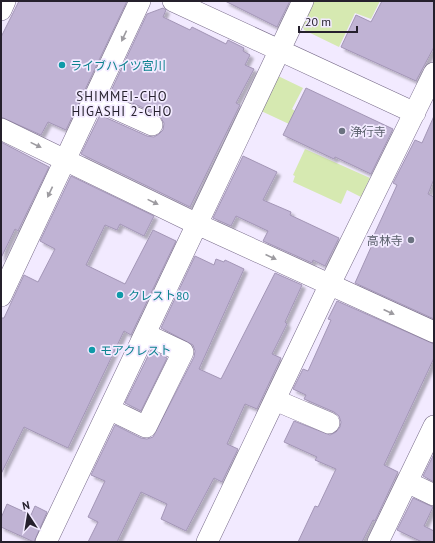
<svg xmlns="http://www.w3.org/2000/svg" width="435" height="543" font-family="'PT Sans','Noto Sans JP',sans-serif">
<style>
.green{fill:#d6e9b1}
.building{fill:#c0b3d4;stroke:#a396b6;filter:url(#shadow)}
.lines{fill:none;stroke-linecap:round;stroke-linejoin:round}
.minor-casing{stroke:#776a89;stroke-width:22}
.minor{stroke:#fff;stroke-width:21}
.oneway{fill:#9d9ba0}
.culture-dot{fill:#0f9aa8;stroke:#f2eaff;stroke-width:1.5}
.worship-dot{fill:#6b7280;stroke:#f2eaff;stroke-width:1.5}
.labels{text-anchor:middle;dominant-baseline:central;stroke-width:3.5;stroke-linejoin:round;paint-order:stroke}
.culture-label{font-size:12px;fill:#0d838f;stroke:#f2eaff;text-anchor:start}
.worship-label{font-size:12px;fill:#5b616d;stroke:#f2eaff;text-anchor:start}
.neighbourhood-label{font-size:13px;letter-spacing:1px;fill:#25202c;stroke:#f2eaff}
</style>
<defs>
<filter id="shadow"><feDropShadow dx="3.5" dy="3.5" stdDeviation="1" flood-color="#0004"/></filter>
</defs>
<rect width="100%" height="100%" fill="#f2eaff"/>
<path class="green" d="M313,1h67l-9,18 -16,-6 -16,34 -35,-17 -2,-7z
M276,75l27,13 -11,21 3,2 -6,13 -30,-14z
M305,149l65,29 -9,19 -14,-7 -6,14 -48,-22 2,-6 -2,-1z"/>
<path class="building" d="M19,1h108l-61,129 -18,-8 -7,13 -40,-18v-80z
M225,1h65l-13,26z
M382,1h52v46l-18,34 -75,-34 15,-32 15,7z
M163,8l3,2 -3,7 27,13 2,-3 34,17 2,-4 16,8 -1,3 7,4 -5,10 9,4 -18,34 4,2 -50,102 -109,-53 19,-39 47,21 7,1 5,-3 4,-4 1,-7 -3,-5 -4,-4 -47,-21 37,-79z
M306,88l87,41 -22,45 -36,-17 -1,2 -51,-24z
M434,116v63l-6,15 6,3v122l-79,-36 21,-47 -2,-1 23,-50 -4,-2 22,-43 7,3z
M1,142l48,25 -31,64 -3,-2 -14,29z
M243,156l34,16 -14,28 28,12 -1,3 49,23 -14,28 -12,-6 -1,3 -49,-22 5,-10 -32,-15 -5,10 -18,-8z
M71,176l83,40 -10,20 -24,-12 -3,6 -12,-5 -19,40 39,19 28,-54 23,11 -45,94 -7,-4 -56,117 -44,-21 -23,47v-156h3l20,-43 14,7 17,-33 -15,-8z
M195,256l19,9 2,-6 8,3 1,-2 19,9 -45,100 22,10 54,-106 27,12 -17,37 2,2 -15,30 9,4 -24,51 -12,-5 -18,40 11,5 -16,33 -8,-4 -28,53 -25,-12 6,-15 -26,-12 -24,50h-29l10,-20 -10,-5 17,-36 -14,-6 24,-50 26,13 6,1 6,-2 41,-80 1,-6 -2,-6 -32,-17z
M337,301l97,43v14l-50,107 14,7 -23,49 -2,-1 -11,22h-64l17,-36 3,1 18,-38 -21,-9 2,-3 -33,-15 10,-21 36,14 6,-3 4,-5 1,-5 -2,-6 -5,-4 -30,-13 2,-4 -13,-6 10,-20 5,2 23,-51 -3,-1z
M151,350l16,8 -26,53 -16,-8z
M434,454v28l-11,-6z
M413,498l20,9 -9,19 10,5v11h-12l-25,-12z
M7,504l24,11 4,-9 12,6 -13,30 -33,-15v-9z"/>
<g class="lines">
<defs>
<path id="minor" d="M173,1l242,112
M1,10l4,-9
M94,99l58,26
M1,129l196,95 237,108
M1,296l139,-295
M275,400l54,23
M109,409l37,18 37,-75 -38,-18
M407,482l27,13
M46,542l257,-541
M207,542l123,-258 104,-211
M378,542l56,-116"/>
</defs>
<use href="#minor" class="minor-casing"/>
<use href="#minor" class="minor"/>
</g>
<defs><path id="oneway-solid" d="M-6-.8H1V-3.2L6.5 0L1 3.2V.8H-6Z"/></defs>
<g class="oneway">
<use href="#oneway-solid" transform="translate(124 36) rotate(115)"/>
<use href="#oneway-solid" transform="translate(36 145) rotate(26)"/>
<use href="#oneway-solid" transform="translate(50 192) rotate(115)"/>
<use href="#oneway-solid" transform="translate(153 202) rotate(26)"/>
<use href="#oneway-solid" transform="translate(271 257) rotate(24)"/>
<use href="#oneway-solid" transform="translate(389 312) rotate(25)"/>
</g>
<g class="culture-dot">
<circle cx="62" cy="65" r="4"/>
<circle cx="120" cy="295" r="4"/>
<circle cx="92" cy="350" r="4"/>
</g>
<g class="worship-dot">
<circle cx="342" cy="131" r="4"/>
<circle cx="411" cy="240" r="4"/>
</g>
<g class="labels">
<g class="culture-label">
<text x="70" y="65">ライブハイツ宮川</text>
<text x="128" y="295">クレスト80</text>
<text x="100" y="350">モアクレスト</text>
</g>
<g class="worship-label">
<text x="350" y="131">浄行寺</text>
<text x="403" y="240" text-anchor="end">高林寺</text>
</g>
<g class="neighbourhood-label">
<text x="122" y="96">SHIMMEI-CHO<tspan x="122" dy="15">HIGASHI 2-CHO</tspan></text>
</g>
</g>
<rect width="435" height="543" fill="none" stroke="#25202c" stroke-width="4"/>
<g transform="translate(28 515) rotate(348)" stroke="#f2eaff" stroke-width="3" paint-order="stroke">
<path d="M0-3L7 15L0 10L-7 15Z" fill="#25202c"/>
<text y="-6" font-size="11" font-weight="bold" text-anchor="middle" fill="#25202c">N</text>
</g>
<path d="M299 26v6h58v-6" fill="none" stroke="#25202c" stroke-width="2"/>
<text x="305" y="26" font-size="12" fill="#25202c" stroke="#f2eaff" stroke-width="3" paint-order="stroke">20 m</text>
</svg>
